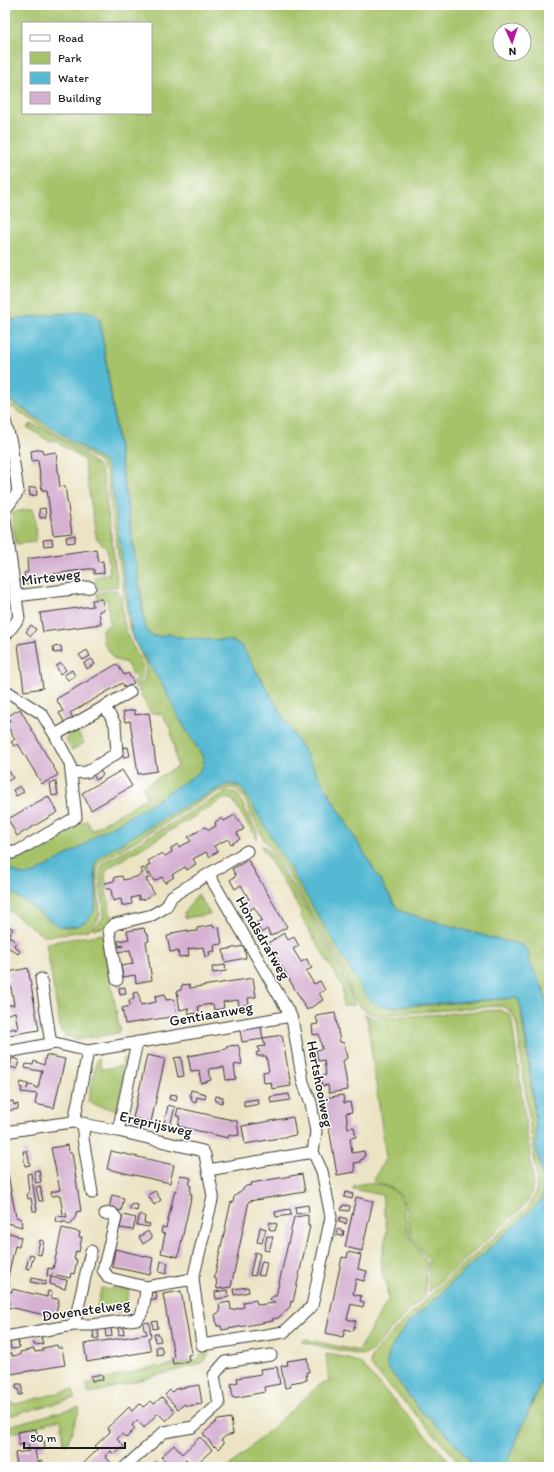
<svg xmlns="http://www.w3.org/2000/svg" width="554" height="1472" font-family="Itim,sans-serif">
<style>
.green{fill:#a6c36b;stroke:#617044;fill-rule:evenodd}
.water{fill:#54b9d3;stroke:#386a78}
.building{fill:#d5b0d1}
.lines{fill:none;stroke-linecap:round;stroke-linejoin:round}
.minor-casing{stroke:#3b3a35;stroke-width:13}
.minor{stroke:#fff;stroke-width:11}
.labels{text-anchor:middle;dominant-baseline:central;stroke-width:3;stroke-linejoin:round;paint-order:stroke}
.street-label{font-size:15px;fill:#1c1c1c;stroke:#fff}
</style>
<rect width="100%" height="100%" fill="#fff"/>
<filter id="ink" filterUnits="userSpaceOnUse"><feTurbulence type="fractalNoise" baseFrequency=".025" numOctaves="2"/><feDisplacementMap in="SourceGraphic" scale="8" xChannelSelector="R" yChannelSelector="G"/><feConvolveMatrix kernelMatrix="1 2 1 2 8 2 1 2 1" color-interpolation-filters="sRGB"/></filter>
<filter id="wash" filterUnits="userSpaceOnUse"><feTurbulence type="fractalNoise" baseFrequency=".012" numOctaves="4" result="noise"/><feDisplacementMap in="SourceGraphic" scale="16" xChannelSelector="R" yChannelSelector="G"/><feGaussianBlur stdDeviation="0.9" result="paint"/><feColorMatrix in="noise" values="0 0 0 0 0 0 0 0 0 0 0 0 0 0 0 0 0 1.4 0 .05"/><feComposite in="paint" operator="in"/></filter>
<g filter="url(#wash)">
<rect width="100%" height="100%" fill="#ebe3c3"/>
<path class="green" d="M5,5h544v1023l-5,-38 -16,-30 1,-8 -6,-7 -31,-7 -89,-26 -7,-5 -155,-262 -9,-4 -55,-4 -9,-4 -3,3c-8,1 -15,0 -19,-7l-46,-310 -45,-5 -50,7zM23,23h128v90h-128zM500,30h24v24h-24z
M5,397l77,50 22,15 4,6 6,30 18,136 5,11 27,43 16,32 22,35 2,9 -5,9 -61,39 -42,23 -15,12 -48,27c-12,3 -18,-1 -27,-7l8,-9 7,-4 2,3 59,-35 5,-1 5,9 55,-33 -5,-10 35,-20 -6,-37 -9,-16 -11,-1 -13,-23c19,-23 -3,-40 -9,-62l-23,-155 -6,-9 -5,-5 -90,-56z
M31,424c18,5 47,27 63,38l6,6 3,9 15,109 -21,4 -2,-13 15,-3 -3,-25 -10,-10 -1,-3 -12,-76 -30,-20 -5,1 -22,-14z
M33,509l4,28 -3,5 -18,2 -5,-29 3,-3z
M115,590l3,1 3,4c1,12 2,24 5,36 6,21 27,35 10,57l-3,-7 3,-2 -10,-16 -12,-4 -11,-18 -1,-12 8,-4 -3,-25 -9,-1 -1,-6z
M77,731l7,12 -12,7 -6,-10 1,-3z
M230,784l10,3 5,6 136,213 51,-1 82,-7 4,1 2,4 16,121v24l5,19 2,32 -98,90 -7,9h-3c-5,7 -11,10 -17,16 -10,10 -20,23 -27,36l16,44 17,21 6,2 7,10 5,2 27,31 4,7h-14l-5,-11 -84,-91 1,-8c46,-54 102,-100 154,-147 9,-9 12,-19 12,-31l-20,-153c-3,-11 -6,-19 -19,-20l-120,9c-27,-4 -27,-29 -36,-49l-56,-96 -22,-30 -20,-42 -8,-9 -5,-1 -12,3 -116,69 -5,8 -1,7 3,39 -3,7 -8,9 -38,6h-8l-38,-29v-20l49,36 4,3h18l12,-7 6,-10 3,-10 -2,-34 3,-6 5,-5 76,-45 43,-22z
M225,792h9l4,3 19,37v7l-24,-39 -8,-2 -117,70c-8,12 3,35 2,48h3v3l-9,9 -11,1 9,-10 2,-5c0,-16 -9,-37 0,-51z
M261,846l4,1 9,10 28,44 38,66 15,38 -12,1c-1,-6 0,-13 -1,-20l-41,-69v-6z
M198,894l12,20 -25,4 -1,-5z
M103,934l16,94h2l-3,5 -42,7v-1l-12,-3v-4h-3l-15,-89z
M499,1010l11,4 2,8 21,156c0,12 -2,21 -11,30l-93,84v-31l-18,-25c-2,-6 -2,-14 -3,-21 -3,-25 -15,-26 -35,-34l13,-24 -19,-138 -3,-5 10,4h6z
M128,1058l-11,52 -25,-6v-1l-4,-1 9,-43h2l2,10 22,-3 -1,-7z
M368,1183l13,2 12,5 6,5 4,7 5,32 19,29 -1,26 -1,7 -16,14 -35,39 -7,5 -7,1 -58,-13 4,-3 52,12 30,-51 -2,-20 -3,-1 -2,-19 6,-29 -5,-36 -29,-6 1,-4z
M113,1286l16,3 -4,22 -8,1 -1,-5 -19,3 4,-22 11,2z
M207,1349l2,2v3l-6,8 -7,3 -107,29 -1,-1 -1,-9 69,-18 4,2 13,-4 24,-4z
M326,1354l17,3 17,6 91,100 2,4h-224l91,-83 9,-2z
M549,1364v103h-44z
M73,1389l2,9 -70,19v-16l11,3z
M78,1407l2,1 -13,37 -3,-1 -3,-25 -56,16v-8z"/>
<path class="water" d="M87,311l9,3 4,7 45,305c5,14 15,11 25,8l7,3 55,4 9,4 155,262 7,5 89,26 31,7 6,7 -1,8 16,30 5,38v336l-44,103h-32l-4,-7 -27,-31 -5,-2 -7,-10 -6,-2 -36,-47c-6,-14 19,-44 29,-54 6,-5 13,-8 16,-15l5,-1 7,-9 98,-90 -2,-32 -5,-19v-24l-8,-72 -7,-45 -3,-8 -4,-1 -16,1 -109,8c-13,-1 -19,-5 -26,-16l-118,-198 -8,-8 -7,-1 -8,3 -43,22 -76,45c-3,3 -6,5 -8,10 -1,3 0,8 0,12 1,16 5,35 -10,46 -9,5 -17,6 -27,4l-53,-39v-21l16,9 12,-1 48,-27 15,-12 42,-23 60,-39 6,-9 -2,-9 -22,-35 -16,-32 -27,-43 -5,-11 -18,-136 -6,-30 -4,-6 -22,-15 -77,-50v-76l50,-7z"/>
<g id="blocks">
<path class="building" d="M42,449l1,5 13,-2 4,35 5,-1 7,47 -19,2 -6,-45h-5l-4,-30 -6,1 -1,-10z
M5,472h4l1,10h-5z
M36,487l1,8 -7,1 -1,-8z
M45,508l1,9 -6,1 -1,-9z
M75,535v7l-8,1 -1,-6z
M52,539l1,6 -9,1 -1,-6z
M96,549l2,13 5,-1 1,12 -10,1v-5h-7l-53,8 1,6 -10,1 -1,-11 4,-1 -1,-13z
M102,599l2,11 -5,1 2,13 -58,8 -3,-19 53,-7 -1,-6z
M31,625l5,4 -5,7 -5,-4z
M36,641l7,47 -19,3 -6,-47z
M61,646l1,6 -8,1 -1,-6z
M87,650l3,6 -7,4 -4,-5z
M92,659l3,5 -8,5 -3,-6z
M61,663l5,7 -6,4 -4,-8z
M117,664l7,11 4,-2 6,10 -9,5 -3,-5 -52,30 3,5 -8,5 -6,-10 4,-2 -7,-12z
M72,670l3,6 -7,4 -4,-5z
M20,709l38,66 -16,9 -24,-40 -4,2 -3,-4 4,-3 -9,-15 4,-3 -2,-5z
M135,710v5l14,-2 8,58 -19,3 -8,-53 -5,1 -2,-10z
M128,747l2,9 -7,1 -1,-9z
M100,770l3,5 -7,5 -3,-6z
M122,770l10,16 -41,24 -9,-17z
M9,771l4,7 -5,3 -3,-4v-4z
M56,782l2,13 -6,1 -2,-13z
M20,786l4,6 -8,4 -3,-6z
M48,796l10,16 -41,24 -9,-17z
M235,815l9,14 -7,4 3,6 -9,5 -3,-5 -14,7 4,6 -5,2 -4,3 -3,-5 -13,7 3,5 -9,6 -2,-3 -7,4 -6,4 2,2 -9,6 -3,-6 -8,4 -8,-14 4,-2 -2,-4 14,-8 3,3 7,-4 -1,-4 7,-4 1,3 12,-6 -3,-4 17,-10 4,3 7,-4 -1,-4 7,-4 2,3z
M248,860l39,67 -16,9 -4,-7 -6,4 -5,-10 6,-3 -8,-13 -6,4 -5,-9 6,-3 -8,-14 -6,4 -5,-9 6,-4 -4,-7z
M144,868l5,10 -3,1 8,14 -9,6 -6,1v-4l-8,2 1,6 -5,1h-5l-1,-6 -8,2 -2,-12h-5l-1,-6 9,-2 1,-4 7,-1 1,4 13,-3 7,-4 -2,-4z
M5,924l8,5 -5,7 8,6 -2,4 6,5 -2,3 -13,-9z
M213,925l1,3 5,-1 3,17 -8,1 1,6 -6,1 1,4 -5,1 -2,-10 -15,2 1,7 -10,1 -1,-6 -8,1 -3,-16 5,-1v-2l16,-3v2l9,-1v-3z
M144,928l1,5 3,1 1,7 -3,1 6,38 -16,3 -1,-8 -12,2 -2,-11 12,-2 -3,-14 -12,2 -1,-5 6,-1 -4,-1 -1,-4 11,-2 -2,-8z
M284,933l4,7 6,-3 5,9 -6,3 8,13 6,-3 2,5 3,4 -6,3 8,13 6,-3 5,9 -6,3 4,7 -16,10 -39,-67z
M244,946l2,12 -21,4 -2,-12z
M225,965l1,6 -13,2 -1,-6z
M28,968l11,62 -30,5 -1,-5 7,-2v2l3,-1 -3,-17 -10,3v-10h9l-3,-18 -6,3v-9h5l-1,-9z
M253,978l3,19 -8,1 1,6 -10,2 -1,-6 -15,2 1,6 -10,2 -1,-6 -8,1 -7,1 1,7 -10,1 -1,-6 -8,2 -3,-19 4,-1v-2l1,-3 7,-1 1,4z
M125,987l1,7 -6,1 -1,-7z
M138,992l3,13 15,-3 -1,-6 10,-2 1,6 8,-1 3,17 -52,8 -3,-16 8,-2 -1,-6 5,-1 -1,-6z
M335,1013l5,29 4,1 1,6 2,9 -4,3 5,29 -19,3 -1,-8 -6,1 -2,-10 6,-1 -1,-8 -1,-7 -6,1 -2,-11 6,-1 -3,-15 -6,1 -1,-10 6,-1 -2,-8z
M261,1027l2,12 -21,3 -2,-12z
M282,1035l9,51 -19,3 -1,-7 -7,1 -1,-11 6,-1 -3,-15h-9l-1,-3 3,-1 -1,-5 7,-1 -2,-8z
M234,1045v1l4,-1 1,2 3,17 -8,1 2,14 -10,1 -2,-13 -15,2 2,11 -10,3 -2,-12 -8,1 -3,-16 39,-7 -1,-2z
M46,1055l19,4 -11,49 -19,-4 2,-10 -16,-2 1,-4 -2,-1 1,-5 7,2 -1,5 1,-4 7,1v2h3l4,-18h-3v1l-14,-3 1,-4 7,1 1,-4 10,4z
M147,1055l18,4 -14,63 -18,-4z
M181,1057l3,19 -6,1 -4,-19z
M12,1058l7,2 -2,9 -7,-2z
M9,1076l1,9 -5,1v-9z
M191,1090l15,4 -1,5 -8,-2 -1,6 -3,-1 -2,-2 1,-4h-2z
M170,1094l7,1 -1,6 -7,-2z
M289,1094l1,6 -19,3 -1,-6z
M343,1095l1,8 6,-1 2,10 -6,1 2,15 6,-1 2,10 -6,1 2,15 12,-2 1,5 -2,1 1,2 -4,1v2l-6,1 1,9 -18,3 -13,-77z
M216,1096l7,1 -1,6 -7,-2z
M258,1099l1,5 -15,3v-6z
M13,1101l1,4 4,-1v5l-11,2v-2l-2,1 1,-8z
M168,1105l7,2 -5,19 -6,-2z
M178,1108l59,13 2,14 -6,1 -4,-1 -1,3 -50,-12 2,-10h-4z
M293,1117l3,18 -51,9 -3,-18z
M68,1145l1,8h3l9,58 -5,1v4l-6,9 -6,-4 -1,2 -8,-2 1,-5 11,1 -1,-4 -3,1 -3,-19 -8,1 -1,-4 9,-2 -9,-42z
M23,1151h4l3,14 -5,1z
M111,1151l63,14 -4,18 -63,-14z
M5,1158l11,59 5,2 1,8 -15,-4v-2h-2z
M39,1170l2,12 -5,1 -2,-12z
M31,1173l6,38h-4l-2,-13 -3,1 -1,-6h2l-2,-19z
M302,1174l3,18 -56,9 -18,86 -14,2 -1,-11h-2l17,-76 2,1 1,-6 12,-11 6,-1 -1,-2z
M180,1175l11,3 -2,7 2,1 -1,8h2l-14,63 -17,-4 4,-19 -4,-1 1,-6 4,1 9,-38 2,1z
M40,1186l3,15h-4l-3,-14z
M155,1191l6,9 -7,5 -6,-10z
M345,1192l8,2 -1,5 -8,-2z
M112,1195l12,3 -3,13 -12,-3z
M356,1197l17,4 -11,50 -17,-4z
M131,1204l7,1 -1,6 -7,-2z
M308,1205l1,7 -13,2 -1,-7z
M343,1205l7,1 -1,5 -8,-1z
M290,1209l1,6 -15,2 -1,-5z
M140,1214l5,2 -1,7 6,1 -1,3 -12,-2z
M123,1215l13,3 -3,12 -13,-2z
M308,1215v11h2l-17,76 -2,-1 -1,6 -12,11 -6,1 1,2 -51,9 -1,-4h-4l-2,-12 4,-1 1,-1 -1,-8 11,-2 1,8 13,-3 -1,-5 13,-2 1,5 18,-2 -5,-4 3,-3h3l18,-79z
M340,1217l7,2 -1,5 -7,-2z
M270,1222l7,2 -2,7 -6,-2z
M260,1227l6,2 -4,14 -5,-1z
M62,1228l18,4 -1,5h3l-3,15 -3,-1 -2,8 3,1 -3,14 -3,-1 -1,5 -18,-4 -1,3 16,3 -2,9 -15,-5 1,-7 -4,-1 1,-8 5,1z
M337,1229l7,2 -1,5 -7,-1z
M148,1231l4,7 -9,6 -4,-7z
M5,1232l12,3v1l4,1 -2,10 -4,-1 -8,35 3,4 -4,3 2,3 4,1v-3l35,8 1,-6 4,1 -1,6 8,1 -4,18 -47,-10 2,-6 -5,-1z
M267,1236l6,1 -4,14 -5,-1z
M40,1240l4,1 -3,14 -4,-1z
M115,1249l38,9 -3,17 -38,-8z
M255,1252l5,2 -5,22 -5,-1z
M348,1252l13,3 -3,14 9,2 -3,10 -8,-2 -3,15 8,2 -1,5 4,1 -1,5 -12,-3 -4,15 9,2 -3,10 -8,-2 -2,8 -17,-4 16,-76 5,1z
M30,1254l4,1 -4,14 -4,-1z
M161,1261l7,2 -2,11 -7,-2z
M262,1261l5,1 -3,14 -6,-1z
M32,1278l14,3 -1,4 -14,-3z
M248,1287l1,5 -15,3 -1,-6z
M228,1290l1,7 -13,2 -1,-7z
M181,1291l11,63 -4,1 1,6 -16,3 -1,-6 2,-1 -11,-63z
M152,1292l5,1 -1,7 -6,-1z
M157,1321l1,7 -5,1 -1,-7z
M149,1322l2,15 -3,1 3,13 -64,11 -3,-18 63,-10 -1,-4h-2l-1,-7z
M123,1326l1,8 -5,1 -1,-8z
M111,1328l1,8 -6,1 -1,-8z
M98,1330l1,8 -5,1 -1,-8z
M154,1334h5l2,7 -6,1z
M41,1337l2,7 -9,1 -1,-7z
M18,1341l1,7 -8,1 -1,-7z
M57,1345l1,3h4l3,17 -60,10v-21l7,-1v3l8,-1v-3l14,-3 1,3 8,-1v-3z
M161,1346l2,8 -6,1 -1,-8z
M307,1358l2,14h-3l1,8 -17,3 1,4 -6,1 -4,-22 7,-1 -1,-4z
M277,1367l3,17 -16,3 1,5 -32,6 -2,-14 7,-2 -1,-4 24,-4 -1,-5z
M102,1374l1,6 -11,1 -1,-5z
M16,1384h6v11h-3v-6h-3z
M199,1385l3,19 -16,2 -1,-2 -7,5 -13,-14 5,-5 2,2 3,-3z
M162,1397l13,15 -9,9 -8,-8 -14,15 -7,-8 -5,5 3,4 -9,9 -4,-4 -5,5 7,7 -10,9 -3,-4 -6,5 7,8 -3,3h-22l-3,-4 14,-14 -3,-3 15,-14 -3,-4 15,-14 7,-7 3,4 8,-7 3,3 8,-6 3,3z
M231,1418l2,16 -7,2 -5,4 3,3 -6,6 -3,-3 -1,1 -11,-13 15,-14z
M36,1429l3,12 5,-1 1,9 -10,1 2,12 5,-1 1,6h-17v-2l-9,1 -2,-13 14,-2 -1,-7 -9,1 -2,-13z
M200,1437l12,13 -19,17 -7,-8 -9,8h-27l6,-5 4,4 5,-5 -4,-4 13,-12 8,9z"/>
</g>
</g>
<g filter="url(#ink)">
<use href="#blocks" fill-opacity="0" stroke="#3b3a35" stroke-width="1"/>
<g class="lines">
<defs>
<path id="minor" d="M5,421l6,22 7,49 -13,18
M5,520l14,98 -14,18
M16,596l74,-9
M5,690l37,24 13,21 15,29 6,53 -58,34 -6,2 -7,-5
M55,735l75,-43
M71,773l16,-1 30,-19 -2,-29 -10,-17
M41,979l10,65
M117,980l-8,-50 6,-6 37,-9 14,-8 6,-11 75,-45
M13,1051l42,-8 33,8
M74,1122l14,-71 203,-35
M84,1123l-1,15 9,55
M118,1131l19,-89
M5,1132l52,-8 17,-2 44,9 85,20 2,4 8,41 -20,83 9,66 82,-13 28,-26 19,-89 -9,-46 -9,-19 3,-20 -5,-29 -8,-21 -10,-58 -2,-8 -82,-141
M208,1170l105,-18
M105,1214l7,-1 4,5 -13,52 6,8 37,9 47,-8
M74,1325l17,-74
M5,1337l69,-12h18l45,-6c8,-6 8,-23 9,-32
M125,1467l39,-35 29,-5 26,-23 -5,-29 11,-13 46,-7"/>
</defs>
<use href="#minor" class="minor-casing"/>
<use href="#minor" class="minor"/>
</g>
</g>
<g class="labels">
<g class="street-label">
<text transform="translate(51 577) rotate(-7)">Mirteweg</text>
<text transform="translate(263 938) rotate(60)">Hondsdrafweg</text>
<text transform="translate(211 1014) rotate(-10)">Gentiaanweg</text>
<text transform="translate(320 1084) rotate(79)">Hertshooiweg</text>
<text transform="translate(156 1124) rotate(13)">Ereprijsweg</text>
<text transform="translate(86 1310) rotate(-8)">Dovenetelweg</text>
</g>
</g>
<rect width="554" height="1472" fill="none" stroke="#fff" stroke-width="20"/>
<rect x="22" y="22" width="130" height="92" fill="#ffffff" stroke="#a4a4a4"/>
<rect x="30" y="35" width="20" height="6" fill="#ffffff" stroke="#a4a4a4"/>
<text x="58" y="42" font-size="12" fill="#1c1c1c">Road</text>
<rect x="30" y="52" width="20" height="12" fill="#a6c36b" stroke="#a4a4a4"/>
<text x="58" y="62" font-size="12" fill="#1c1c1c">Park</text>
<rect x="30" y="72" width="20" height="12" fill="#54b9d3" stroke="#a4a4a4"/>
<text x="58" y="82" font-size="12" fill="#1c1c1c">Water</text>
<rect x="30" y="92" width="20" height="12" fill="#d5b0d1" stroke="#a4a4a4"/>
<text x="58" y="102" font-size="12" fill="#1c1c1c">Building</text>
<g transform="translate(512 42) rotate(177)"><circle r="19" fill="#ffffff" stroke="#a4a4a4"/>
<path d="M0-3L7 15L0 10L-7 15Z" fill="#b5179e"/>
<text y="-6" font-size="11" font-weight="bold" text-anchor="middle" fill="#1c1c1c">N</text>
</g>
<path d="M24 1442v6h101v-6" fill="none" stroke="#1c1c1c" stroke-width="2"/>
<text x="30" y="1442" font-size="12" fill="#1c1c1c" stroke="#ffffff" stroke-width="3" paint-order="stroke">50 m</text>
</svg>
